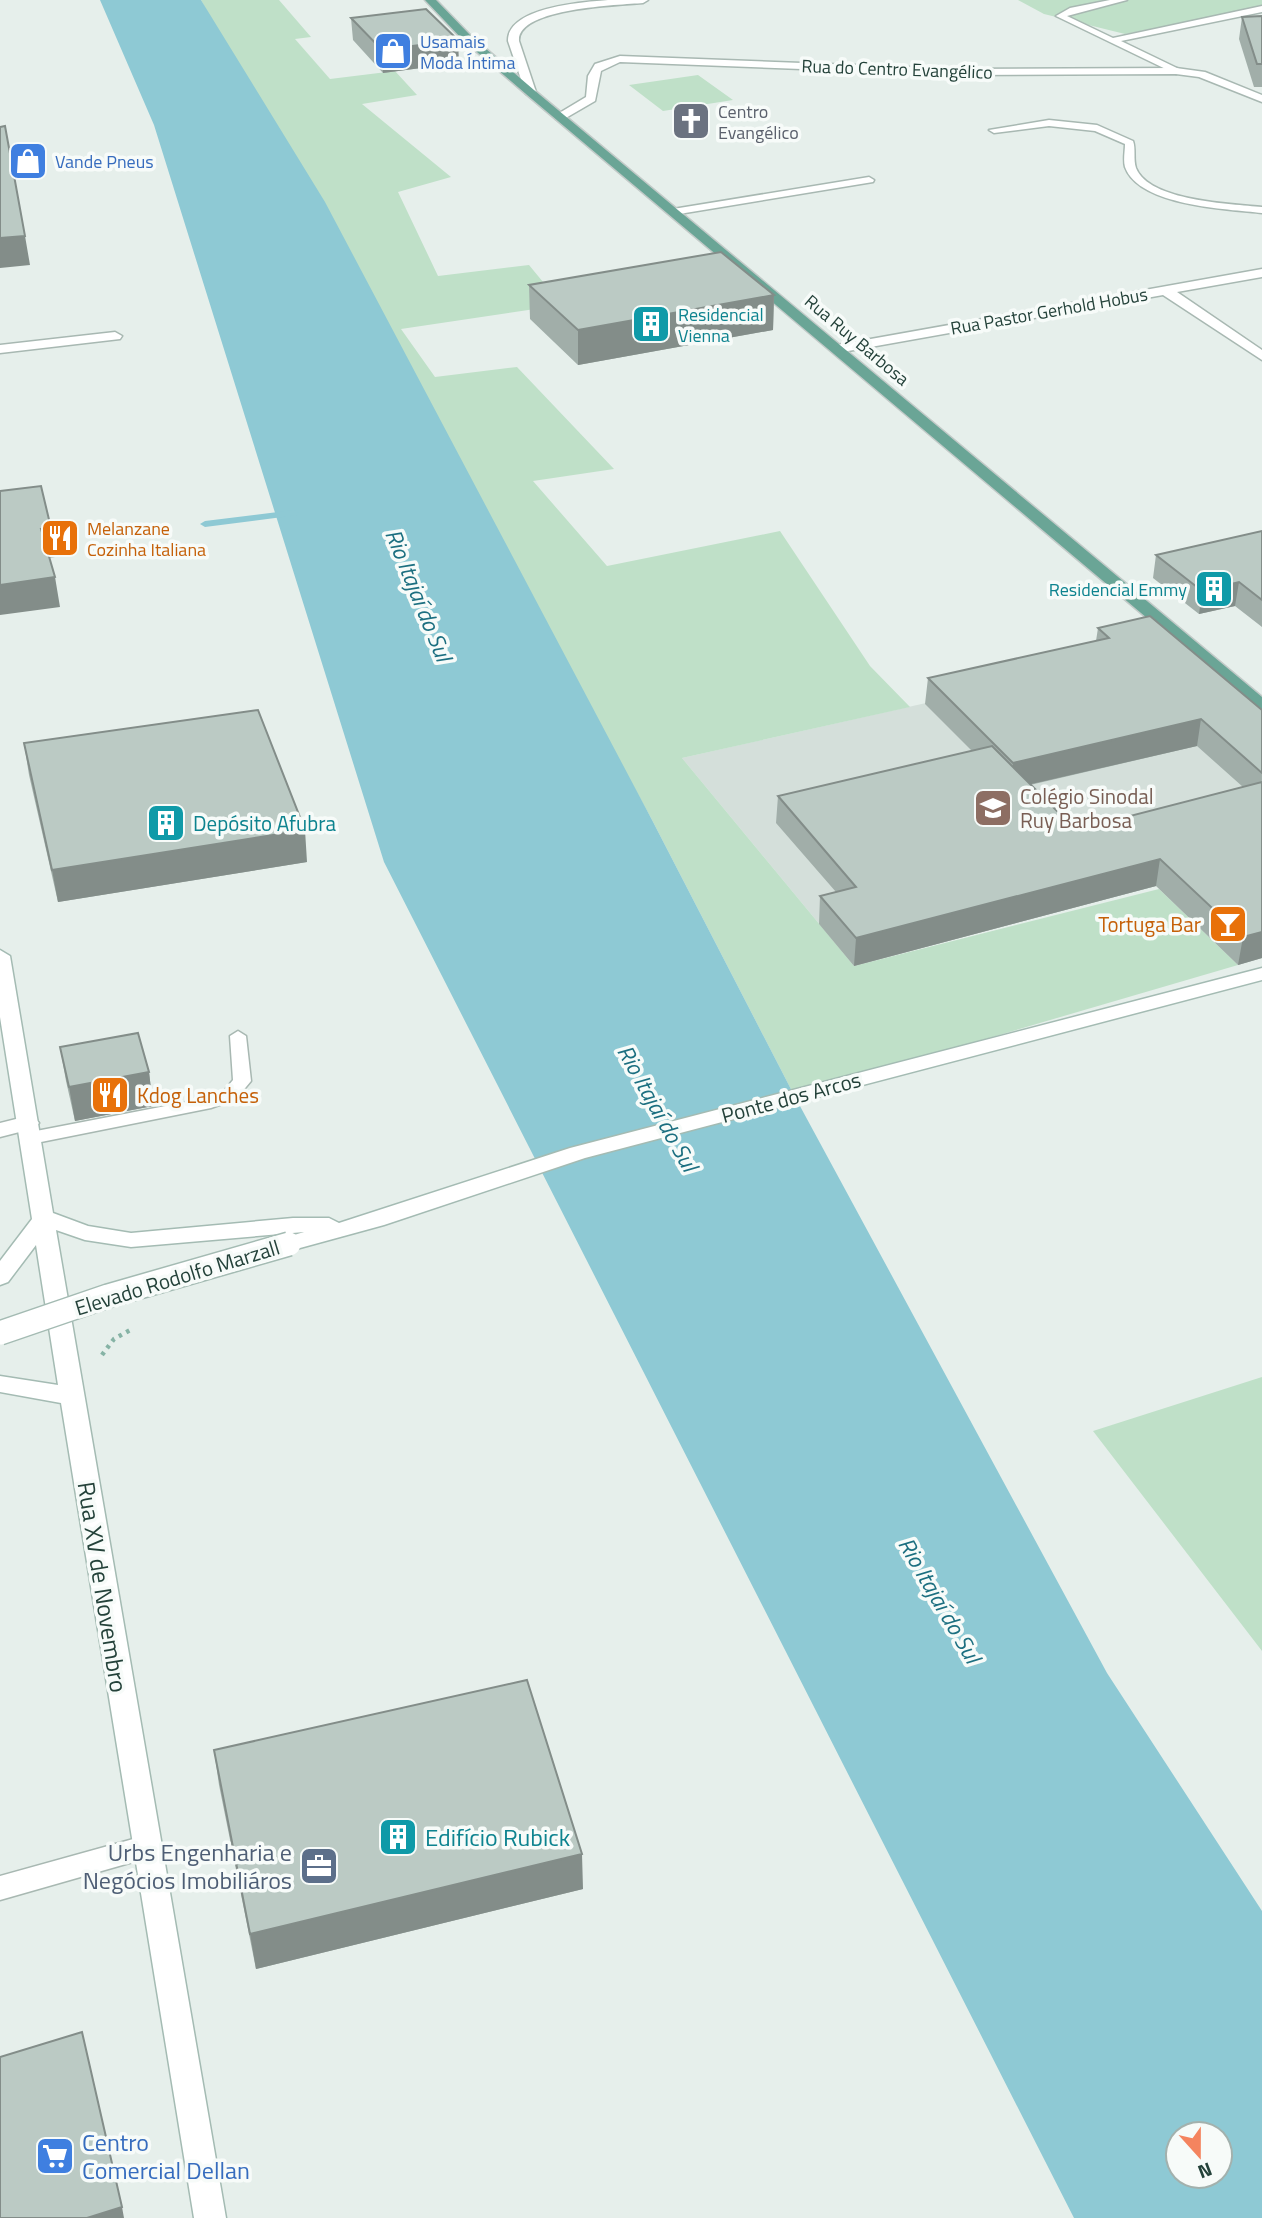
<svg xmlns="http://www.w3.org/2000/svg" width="1262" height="2218" font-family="'Titillium Web',sans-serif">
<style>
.built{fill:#d4dfda}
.green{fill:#bfe0c8}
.water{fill:#8ec9d4;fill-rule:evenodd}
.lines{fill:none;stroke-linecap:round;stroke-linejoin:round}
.stream{fill:#8ec9d4;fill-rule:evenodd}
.service-casing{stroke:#a8b8b2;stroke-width:3}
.minor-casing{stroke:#a8b8b2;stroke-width:3}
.secondary-casing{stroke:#a4bbb3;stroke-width:3}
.primary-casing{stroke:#c2cac8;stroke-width:3}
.path{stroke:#86b3a5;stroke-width:4.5;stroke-dasharray:3.5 5;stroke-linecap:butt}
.service{fill:#fff;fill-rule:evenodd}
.minor{fill:#fff;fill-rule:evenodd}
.secondary{fill:#fff;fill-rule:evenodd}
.primary{fill:#6aa596;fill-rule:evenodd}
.secondary-bridge-casing{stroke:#a4bbb3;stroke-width:26;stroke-linecap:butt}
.secondary-bridge{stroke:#fff;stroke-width:23}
.wall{fill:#a1aea9;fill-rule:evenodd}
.shaded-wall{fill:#838d89}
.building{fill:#bbcac4;stroke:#838d89;stroke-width:2}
.labels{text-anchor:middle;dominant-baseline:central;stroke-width:7;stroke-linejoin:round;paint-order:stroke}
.far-shop-label{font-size:18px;fill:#366cbe;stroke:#f7fbf9;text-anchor:start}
.far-street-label{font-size:18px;fill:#24423a;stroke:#f7fbf9}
.far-worship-label{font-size:18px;fill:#5b616d;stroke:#f7fbf9;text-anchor:start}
.far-culture-label{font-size:18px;fill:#0d838f;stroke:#f7fbf9;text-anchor:start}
.far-food-label{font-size:18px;fill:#c56008;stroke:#f7fbf9;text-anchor:start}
.education-label{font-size:21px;fill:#785e54;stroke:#f7fbf9;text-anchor:start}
.culture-label{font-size:21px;fill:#0d838f;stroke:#f7fbf9;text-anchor:start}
.food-label{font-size:21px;fill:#c56008;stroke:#f7fbf9;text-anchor:end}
.street-label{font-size:21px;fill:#24423a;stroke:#f7fbf9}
.water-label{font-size:23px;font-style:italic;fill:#1c6f80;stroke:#f7fbf9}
.near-street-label{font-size:24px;fill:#24423a;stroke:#f7fbf9}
.near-culture-label{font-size:24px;fill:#0d838f;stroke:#f7fbf9;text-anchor:start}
.near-service-label{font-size:24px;fill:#4e5e75;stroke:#f7fbf9;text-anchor:end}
.near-shop-label{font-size:24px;fill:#366cbe;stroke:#f7fbf9;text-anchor:start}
</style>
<rect width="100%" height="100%" fill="#e6efeb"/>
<path class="built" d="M1104,663l158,75v120l-408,108 -172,-208z"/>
<path class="green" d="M201,0h78l32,37 -16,2 35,40 65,-8 22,24 -55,9 89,73 -53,15 40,84 91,-11 33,40 -161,24 34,48 82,-10 97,102 -81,12 74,85 173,-35 90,135 40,41 -228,51 172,208 305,-77 79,76 -444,130 -143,-277z
M1018,0h244v8l-137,26 -81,-20z
M698,75l35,25 -70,11 -34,-26z
M1262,1377v274l-169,-220z"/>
<path class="water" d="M100,0h101l124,202 326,616 143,277 313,578 155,238v307h-188l-690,-1356 -230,-737zM1178,2134h42v42h-42z"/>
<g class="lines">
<path class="stream" d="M294,510l5,3 -1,2 -93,12 -5,-3 5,-3z"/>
<defs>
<path id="service" d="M1110,0h17l-60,16 46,22 149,-32v6l-141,29 58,28v4l-3,1 -120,-58 14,-8z
M1049,120l48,5 36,16c3,8 0,18 3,27 13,33 95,36 126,39v6c-35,-4 -123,-7 -137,-46 -2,-7 0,-16 0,-23l-30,-13 -46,-5 -55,7 -5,-3z
M869,177l5,3 -1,2 -200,33 -5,-3 5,-3z
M238,1031l8,5 5,45 -15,18 -25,9 -180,36 -9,-6 9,-6 176,-34 17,-7 9,-11 -3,-44z"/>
<path id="minor" d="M608,0h40l-5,3c-24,2 -126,5 -124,38l17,51 -10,2 -18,-53c-1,-34 76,-39 100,-41z
M620,56l340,13 216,-1 29,4 57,23v7l-63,-25 -23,-3 -216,1 -340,-13 -19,9 -6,30 -31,18h-8v-4l30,-18 2,-21 7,-12z
M1262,269v8l-85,15 85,58v10l-99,-65 -326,58 -7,-4 7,-4z
M115,332l7,4 -2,3 -120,14v-8z
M28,1116l7,2 4,5 -4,5 -35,9v-14z
M144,1836l10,4 4,8 -4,8 -154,44v-24z"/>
<path id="secondary" d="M0,950l10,6 43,257 35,13 43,7 162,-15h36l10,5 231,-75 692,-180v12l-677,178 -201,67 -95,26 -8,-2 -3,-5 3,-5 23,-7 -173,15 -46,-7 -29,-10 170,988h-32l-133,-815 -61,-11v-16l58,9 -22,-140 -28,37 -8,3v-24l32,-42 -32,-202z"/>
<path id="primary" d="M425,0h11l35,36 63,54 728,607v14l-6,-1 -730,-616 -63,-54z"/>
</defs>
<use href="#service" class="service-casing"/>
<use href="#minor" class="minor-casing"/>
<use href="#secondary" class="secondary-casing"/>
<use href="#primary" class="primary-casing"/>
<path class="path" d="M102,1355l12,-16 18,-10"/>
<use href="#service" class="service"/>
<use href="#minor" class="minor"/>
<use href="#secondary" class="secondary"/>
<use href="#primary" class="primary"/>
<defs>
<path id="secondary-bridge" d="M0,1333l108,-37 181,-52"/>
</defs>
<use href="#secondary-bridge" class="secondary-bridge-casing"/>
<use href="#secondary-bridge" class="secondary-bridge"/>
</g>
<path class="wall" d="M1262,16v71h-8l-15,-48 3,-22z
M351,18l108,45 -76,10 -30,-33z
M529,285l245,10 -1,35 -195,35 -48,-46z
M1262,531v96l-27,-21 -36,8 -46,-36 3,-23z
M1098,628l164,82v248l-24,7 -82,-79 -302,80 -35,-42 1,-28 16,-4 -60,-69 2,-27 194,-45 -47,-47 3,-26 168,-37zM1197,746l46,41 -167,43 -46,-45z
M24,743l283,119 -249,40 -29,-127z
M60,1047l89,25 4,34 -78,15 -9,-40z
M214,1750l369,139 -327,80 -37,-184z"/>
<path class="shaded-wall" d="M458,40l1,23 -76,10 -1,-23z
M25,236l5,29 -30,3v-30z
M774,295l-1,35 -195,35v-35z
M51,528l4,29 -10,1 -4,-29z
M55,577l5,30 -60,8v-30z
M1239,582l-4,24 -36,8 3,-23z
M1201,719l-4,27 -187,43 3,-26z
M305,830l2,32 -249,40 -6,-32z
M1160,859l-4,27 -302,80 2,-28z
M1262,932v26l-24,7 5,-28z
M149,1072l4,34 -78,15 -6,-34z
M582,1854l1,35 -327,80 -6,-35z
M122,2207l2,11h-37z"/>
<path class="building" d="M426,9l32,31 -76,10 -31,-32z
M1262,16v48h-5l-15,-47z
M5,126l20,110 -25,2v-111z
M721,252l53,43 -196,35 -49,-45z
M41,486l10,42 -10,1 14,48 -55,8v-94z
M1262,531v69l-23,-18 -37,9 -46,-36z
M1150,616l112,94v63l-61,-54 -188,44 -85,-85 181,-40 -11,-10z
M258,710l47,120 -253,40 -28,-127z
M992,746l84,84 186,-48v150l-19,5 -83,-78 -304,79 -36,-42 36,-9 -78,-91z
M138,1033l11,39 -80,15 -9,-40z
M527,1680l55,174 -332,80 -36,-184z
M82,2032l40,175 -35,11h-87v-161z"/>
<defs>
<symbol id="shop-square" viewBox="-11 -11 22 22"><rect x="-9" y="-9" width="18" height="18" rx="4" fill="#3f7fe0" stroke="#f7fbf9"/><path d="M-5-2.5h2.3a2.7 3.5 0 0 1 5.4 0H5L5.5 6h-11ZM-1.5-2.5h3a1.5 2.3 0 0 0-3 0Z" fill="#fff"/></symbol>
<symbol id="church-square" viewBox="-11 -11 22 22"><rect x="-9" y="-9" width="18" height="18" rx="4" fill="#6b7280" stroke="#f7fbf9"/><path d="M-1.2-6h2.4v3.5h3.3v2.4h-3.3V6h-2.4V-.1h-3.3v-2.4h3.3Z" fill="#fff"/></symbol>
<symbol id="building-square" viewBox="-11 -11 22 22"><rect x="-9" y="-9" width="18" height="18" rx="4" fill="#0f9aa8" stroke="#f7fbf9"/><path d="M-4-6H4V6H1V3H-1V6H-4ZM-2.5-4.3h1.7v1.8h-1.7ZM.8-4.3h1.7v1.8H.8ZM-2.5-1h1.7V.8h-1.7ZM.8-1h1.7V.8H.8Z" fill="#fff"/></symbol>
<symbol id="restaurant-square" viewBox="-11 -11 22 22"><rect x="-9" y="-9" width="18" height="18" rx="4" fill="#e8710a" stroke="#f7fbf9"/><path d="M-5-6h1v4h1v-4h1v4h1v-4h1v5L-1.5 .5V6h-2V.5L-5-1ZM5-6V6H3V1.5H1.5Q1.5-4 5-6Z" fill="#fff"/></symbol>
<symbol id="school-square" viewBox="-11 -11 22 22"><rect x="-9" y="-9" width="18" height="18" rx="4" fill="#8d6e63" stroke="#f7fbf9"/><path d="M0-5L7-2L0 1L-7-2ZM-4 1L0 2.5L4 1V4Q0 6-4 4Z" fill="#fff"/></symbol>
<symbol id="bar-square" viewBox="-11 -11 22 22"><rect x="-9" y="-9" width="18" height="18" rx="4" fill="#e8710a" stroke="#f7fbf9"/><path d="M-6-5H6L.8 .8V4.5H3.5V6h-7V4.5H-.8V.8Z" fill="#fff"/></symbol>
<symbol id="office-square" viewBox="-11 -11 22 22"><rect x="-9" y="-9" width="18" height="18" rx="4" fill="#5c6f8a" stroke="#f7fbf9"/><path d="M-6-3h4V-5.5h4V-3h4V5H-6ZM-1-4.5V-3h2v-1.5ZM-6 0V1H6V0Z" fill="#fff"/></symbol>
<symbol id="supermarket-square" viewBox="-11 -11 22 22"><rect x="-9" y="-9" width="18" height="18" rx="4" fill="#3f7fe0" stroke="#f7fbf9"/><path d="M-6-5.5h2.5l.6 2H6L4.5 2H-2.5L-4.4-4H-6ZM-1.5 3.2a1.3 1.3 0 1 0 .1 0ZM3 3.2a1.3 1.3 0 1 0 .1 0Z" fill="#fff"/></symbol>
</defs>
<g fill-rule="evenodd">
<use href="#shop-square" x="371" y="29" width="44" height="44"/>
<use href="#church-square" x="669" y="99" width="44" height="44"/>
<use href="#shop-square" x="6" y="139" width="44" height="44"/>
<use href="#building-square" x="629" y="302" width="44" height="44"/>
<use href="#restaurant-square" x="38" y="516" width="44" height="44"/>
<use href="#building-square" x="1192" y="567" width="44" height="44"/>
<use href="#school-square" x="971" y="786" width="44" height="44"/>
<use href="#building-square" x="144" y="801" width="44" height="44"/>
<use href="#bar-square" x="1206" y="902" width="44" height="44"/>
<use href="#restaurant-square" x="88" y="1073" width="44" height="44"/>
<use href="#building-square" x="376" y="1815" width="44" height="44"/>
<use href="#office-square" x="297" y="1844" width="44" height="44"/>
<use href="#supermarket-square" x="33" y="2134" width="44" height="44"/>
</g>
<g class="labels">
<g class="far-shop-label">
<text x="420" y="41">Usamais<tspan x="420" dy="21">Moda Íntima</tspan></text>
<text x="55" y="161">Vande Pneus</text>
</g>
<g class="far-street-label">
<text transform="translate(897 69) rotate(2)">Rua do Centro Evangélico</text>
<text transform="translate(1049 311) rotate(-10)">Rua Pastor Gerhold Hobus</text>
<text transform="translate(857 340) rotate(40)">Rua Ruy Barbosa</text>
</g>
<g class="far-worship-label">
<text x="718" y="111">Centro<tspan x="718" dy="21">Evangélico</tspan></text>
</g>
<g class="far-culture-label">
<text x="678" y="314">Residencial<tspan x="678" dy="21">Vienna</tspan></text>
<text x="1187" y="589" text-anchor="end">Residencial Emmy</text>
</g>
<g class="far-food-label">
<text x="87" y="528">Melanzane<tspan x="87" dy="21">Cozinha Italiana</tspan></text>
</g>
<g class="education-label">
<text x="1020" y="796">Colégio Sinodal<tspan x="1020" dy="24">Ruy Barbosa</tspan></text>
</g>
<g class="culture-label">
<text x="193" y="823">Depósito Afubra</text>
</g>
<g class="food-label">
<text x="1201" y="924">Tortuga Bar</text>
<text x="137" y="1095" text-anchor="start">Kdog Lanches</text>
</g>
<g class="street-label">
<text transform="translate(791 1097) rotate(-15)">Ponte dos Arcos</text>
<text transform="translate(177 1277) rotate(-17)">Elevado Rodolfo Marzall</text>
</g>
<g class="water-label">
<text transform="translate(419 595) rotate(68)">Rio Itajaí do Sul</text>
<text transform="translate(658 1108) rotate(61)">Rio Itajaí do Sul</text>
<text transform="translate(940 1600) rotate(60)">Rio Itajaí do Sul</text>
</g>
<g class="near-street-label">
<text transform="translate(103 1587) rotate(81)">Rua XV de Novembro</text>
</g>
<g class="near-culture-label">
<text x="425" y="1837">Edifício Rubick</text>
</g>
<g class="near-service-label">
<text x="292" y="1852">Urbs Engenharia e<tspan x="292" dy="28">Negócios Imobiliáros</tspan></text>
</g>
<g class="near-shop-label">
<text x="82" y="2142">Centro<tspan x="82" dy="28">Comercial Dellan</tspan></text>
</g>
</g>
<g transform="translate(1199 2155) rotate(159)"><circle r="33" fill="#f7fbf9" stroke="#a3b1ad" stroke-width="2"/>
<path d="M0-5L12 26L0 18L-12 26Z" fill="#f4845f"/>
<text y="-10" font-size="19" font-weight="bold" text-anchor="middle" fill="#24423a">N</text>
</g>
</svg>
